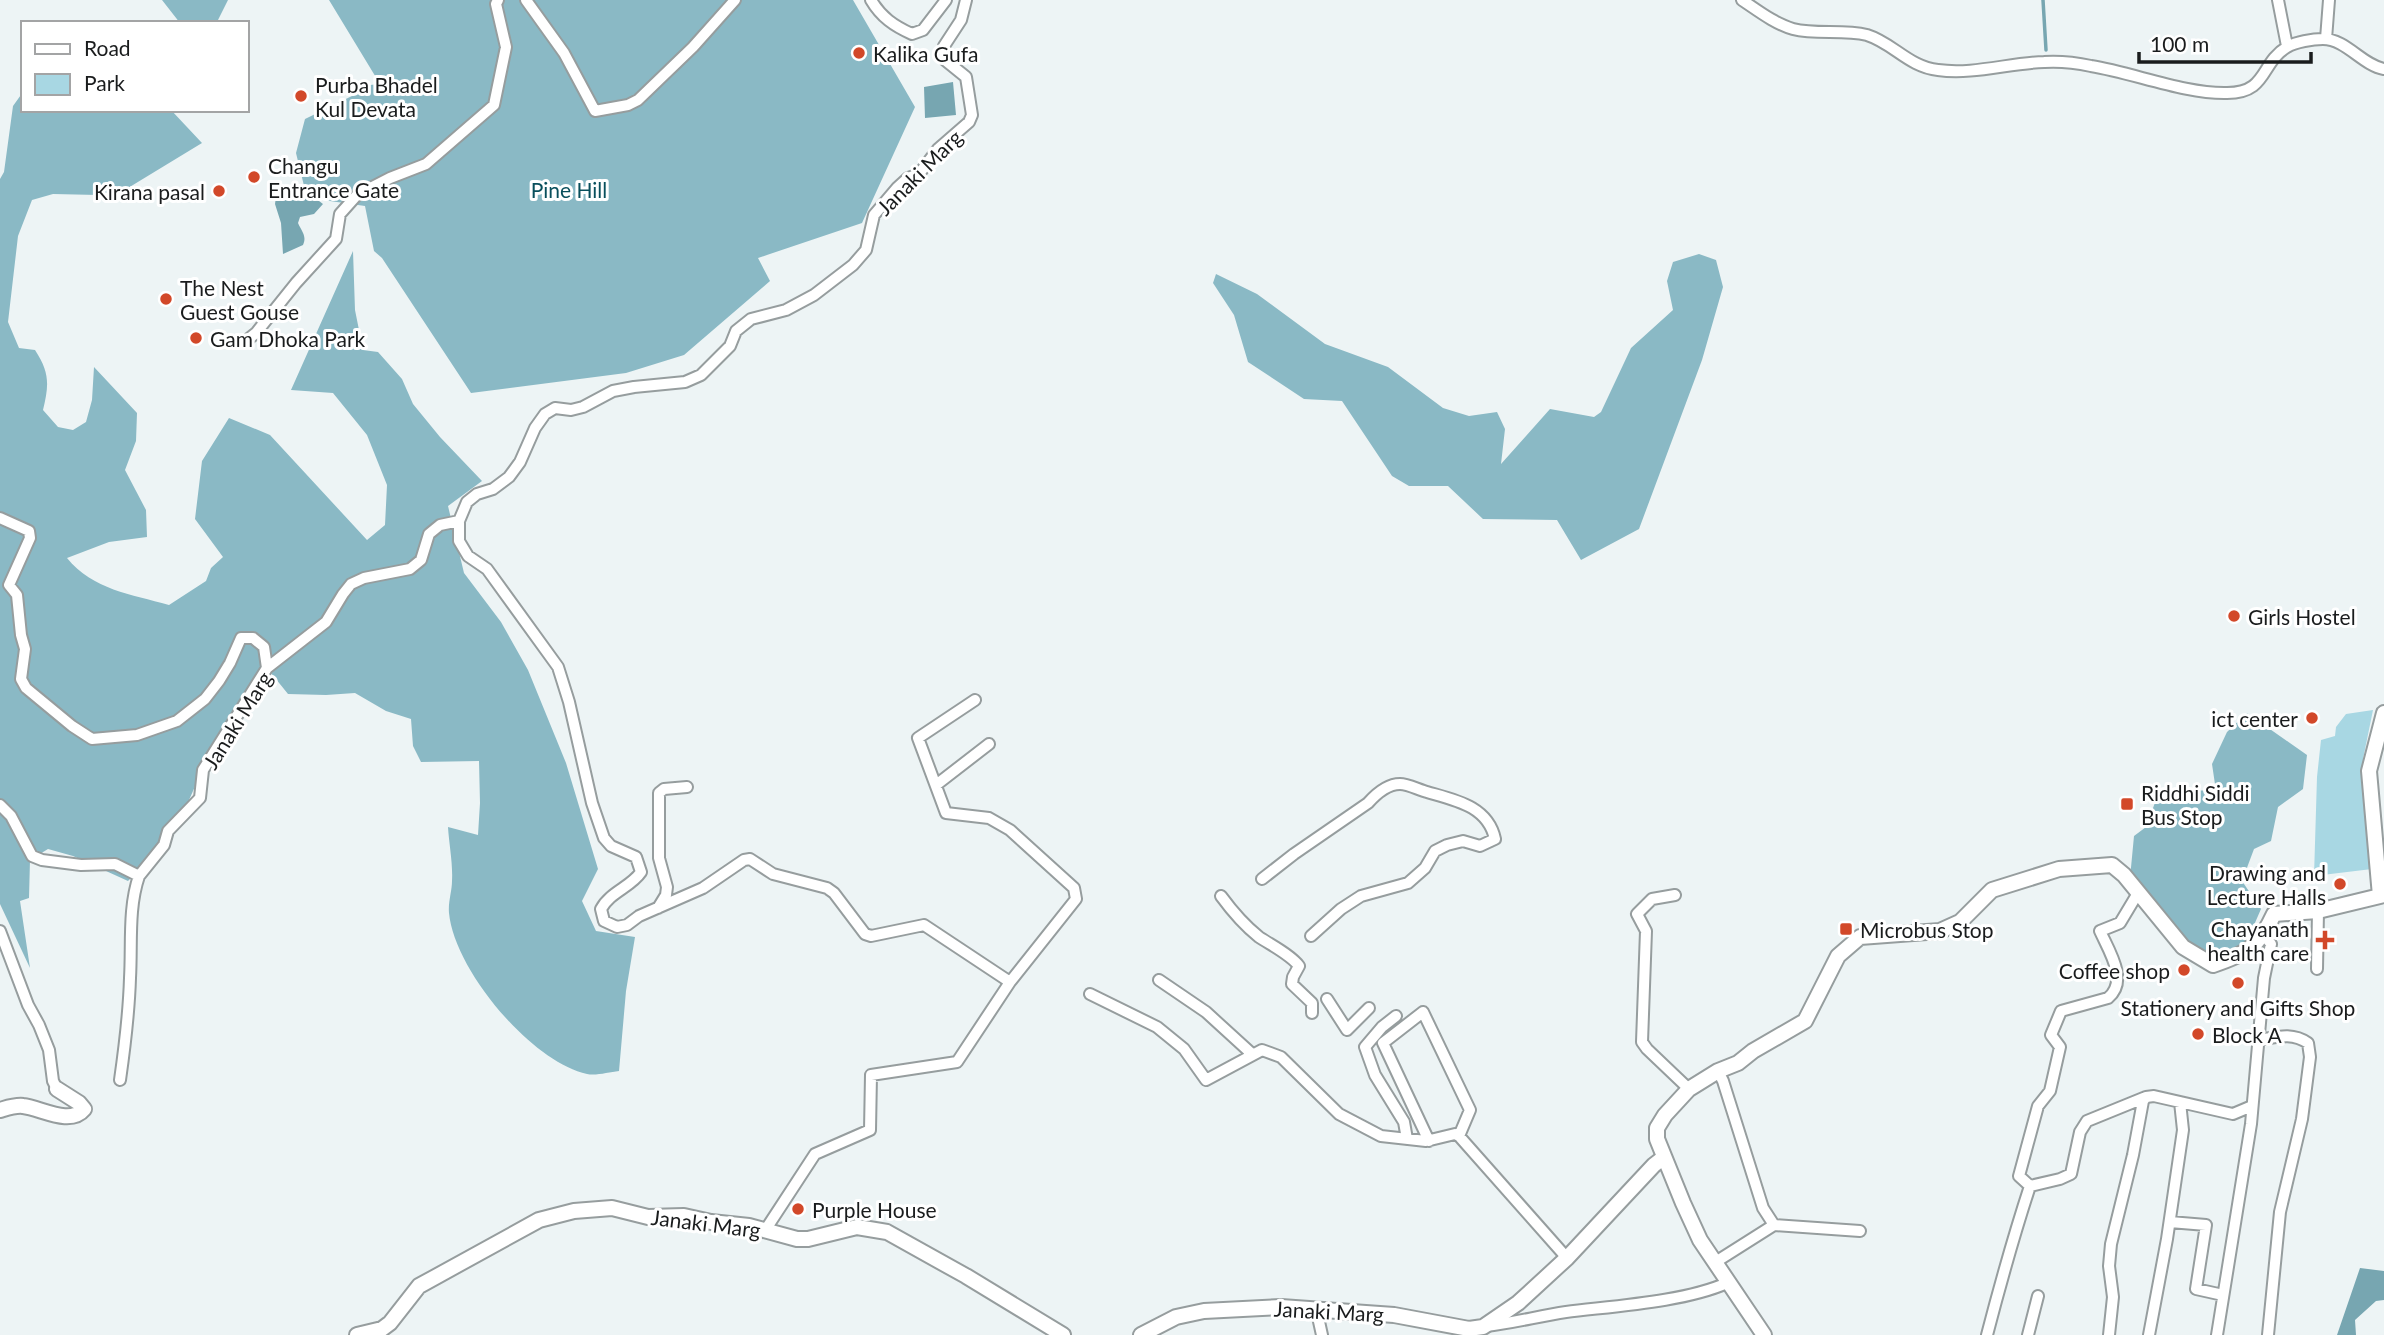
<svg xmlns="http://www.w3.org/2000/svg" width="2384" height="1335" font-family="Lato,sans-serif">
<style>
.green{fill:#a8d7e3}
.forest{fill:#8ab9c5}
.water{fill:#77a6b1}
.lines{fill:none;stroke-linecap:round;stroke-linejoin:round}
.stream{stroke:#77a6b1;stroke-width:3.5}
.minor-casing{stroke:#969d9e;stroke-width:14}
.tertiary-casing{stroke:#969d9e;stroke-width:18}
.minor{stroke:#fff;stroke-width:10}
.tertiary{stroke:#fff;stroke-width:14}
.poi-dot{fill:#d24829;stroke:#fff;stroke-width:2.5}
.labels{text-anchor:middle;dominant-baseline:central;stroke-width:6;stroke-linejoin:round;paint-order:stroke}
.poi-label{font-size:21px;fill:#1a1c1d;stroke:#fff;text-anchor:start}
.street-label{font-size:21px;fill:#1a1c1d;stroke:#fff}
.park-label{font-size:21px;fill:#094f5c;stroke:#fff}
</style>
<rect width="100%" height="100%" fill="#edf4f5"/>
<path class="green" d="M2373,710l-10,49 9,110 -58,7 3,-99 4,-37 14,-4 1,-9 10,-13z"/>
<path class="forest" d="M162,0h66l-11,22 -37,1z
M329,0h524l62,107 -53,116 -104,35 12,23 -86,74 -58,18 -155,20 -89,-135 -8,-7 -9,-45 -35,-5 -24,-7 -10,-41 9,-34 49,-24 6,-9 20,-2z
M23,92v18h148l31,33 -74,45 -30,7 -45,-1 -21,6 -14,36 -10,86 11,26 16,2c15,23 14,35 8,60l15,17 15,3 13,-8 6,-22 2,-33 43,46 -1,28 -11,29 21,40 1,27 -38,5 -42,16c26,32 64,36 102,47l37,-24 5,-13 12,-11 -28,-38 7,-58 27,-43 41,17 97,105 18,-15 2,-40 -20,-50 -34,-42 -42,-3 62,-139 2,59 8,40 15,2 24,27 11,25 27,33 42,44 -34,25 16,67 37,49 27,48 38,93 32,106 -16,32 14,30 39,6 -9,54 -7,80c-10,1 -23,5 -32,3 -56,-12 -133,-105 -138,-161 -1,-11 3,-22 3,-32 1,-18 -3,-37 -4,-54l30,8 2,-32 -1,-42 -58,1 -8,-16 -2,-27 -25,-8 -31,-18 -29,2 -38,-1 -21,-26c-20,33 -42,65 -62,98 -16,27 -12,41 -42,63 -2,23 -19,36 -35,52l-55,-25 -25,-7 -18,11 -1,38 -9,3 10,67 -30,-64v-725l4,-7 9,-66z
M1699,254l17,6 7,27 -21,73 -63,169 -58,31 -24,-40 -74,-1 -35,-33h-39l-17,-10 -50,-75 -38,-2 -56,-37 -14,-47 -21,-32 3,-9 41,20 68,50 63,23 55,41 26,8 28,-4 8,17 -4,35 49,-55 44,8 7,-5 30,-64 42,-38 -6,-29 6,-19z
M2247,713l60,42 -4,34 -25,18 -7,34 -17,8 -12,32 19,28 -17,39 -34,15 -26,-15 -54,-70 4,-42 12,-9 14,-38 56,2 -4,-27 15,-32z"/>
<path class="water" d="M953,82l3,33 -31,3 -1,-31z
M292,185c7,9 21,10 31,19l-9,10 -14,3 -2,6c4,9 9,13 5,22l-20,9 -2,-31 -6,-19 2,-14z
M2360,1268l24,3v29l-8,1 -21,19 1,15h-19z"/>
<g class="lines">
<path class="stream" d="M2043,0l3,50"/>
<defs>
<path id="minor" d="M526,0l38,53 31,58 33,-6 10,-5 55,-53 42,-47
M871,0c10,17 23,26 41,34l11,-4 23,-30
M966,0l-5,20 -17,26 1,14 21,17 6,38 -3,7 -31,27 -19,25 -11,4 -11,10 -23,27 -8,35 -13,15 -39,30 -28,15 -35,9 -15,12 -6,15 -29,29 -16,7 -51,5 -21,4 -30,16 -12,3 -16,-2 -10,6 -10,14 -15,34 -11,15 -16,12 -16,5 -10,8 -8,19v20l9,15 19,13 71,98 11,35 23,101 12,35 7,8 25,11 5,15c-10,15 -31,20 -40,37l3,12 13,6 10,-2 12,-9 64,-28 41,-28 6,-1 23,15 54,14 7,5 31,41 6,2 53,-11 86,57
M1742,0c15,10 33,24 51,29 23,6 50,0 74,6 26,8 42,32 71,35 35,5 71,-7 106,-8 15,-1 33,1 47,4 43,7 94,28 136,27 41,0 33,-30 60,-46 8,-5 26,-8 36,-8 23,0 39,26 61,30
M2278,0l9,46
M2326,39l3,-39
M246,341l10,-8 40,-50 40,-44 4,-25 17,-19 33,-17 36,-14 68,-59 12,-58 -10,-43 2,-4
M0,518l29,13 1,7 -21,47 8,10 4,40 4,14 -4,30 5,9 46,38 20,13 45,-4 40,-14 28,-22 14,-18 11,-18 11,-25h12l11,9 3,21
M936,785l53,-41
M0,805l11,11 21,40 10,4 39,5 34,-1 24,12 25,-31 4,-14 32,-33 3,-28 64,-102 59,-46 17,-28 8,-10 13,-6 46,-9 11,-9 8,-26 11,-9 19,-4
M1262,879l32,-25 74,-51c8,-9 19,-19 32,-19 8,0 19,6 27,8 28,8 61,14 68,47l-15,7 -17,-5 -16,4 -12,6 -10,17 -17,15 -47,13 -20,13 -30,27
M1675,895l-23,4 -15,15 9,17 -4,111 5,7 42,40
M1221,896c11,15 23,29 38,41 12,8 32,18 40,29l-6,11 -1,7 20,19v10
M658,908l8,-13 1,-8 -8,-29v-65l5,-4 23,-2
M0,931l28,74 11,20 10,25 4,31 4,8
M2317,969l1,-58
M1159,980l47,32 46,42
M1090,994l67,33 27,22 22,31 56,-30 19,7 58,57 42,22 45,5 29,-7 4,2 108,122
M1327,999l20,31 22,-22
M1396,1016l-14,11 -17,20 10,28 29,47 3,17
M2259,1040c18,-3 33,-8 49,3l2,14 -8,62 -22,93 -12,123
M1718,1071l5,10 40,127 11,17
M120,1080c5,-35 9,-68 10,-102 2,-34 -2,-70 9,-102
M1429,1141l-46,-98 40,-31 47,98 -11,26
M2030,1186l30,-7 11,-5 9,-42 7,-11 59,-24
M2170,1222l36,3 -10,64 27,6
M766,1229l49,-75 55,-24 1,-55 86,-13 53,-80 66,-83 -2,-11 -64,-58 -21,-12 -43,-5 -28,-75 57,-38
M1714,1263l60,-38 86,6
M1316,1308l6,27
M1486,1326c27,-3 53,-10 80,-14 48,-6 118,-10 161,-29
M1987,1335c13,-50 27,-100 43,-149l-11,-10 19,-70 12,-15 10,-44 -9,-12 10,-24 47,-13c21,-17 1,-47 -8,-67l20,-8 18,-30
M2028,1335l10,-39
M2109,1335l4,-38 -4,-31 2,-22 22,-89 10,-54 3,-4 8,-1 79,18 19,-8
M2149,1335l18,-96 16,-109 -3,-28
M2217,1335l34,-211 13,-146 7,-34 -7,-9"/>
<path id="tertiary" d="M2380,896l-11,-125 15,-58
M0,1110c7,-2 16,-5 23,-4 18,2 47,20 61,3l-5,-6 -22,-14
M357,1335l25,-6 8,-6 29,-37 120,-66 35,-9 38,-3 36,9 36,-1 27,6 38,4 48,13h11l49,-12 30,5 79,44 97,59
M1141,1335l35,-18 28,-6 77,-4 113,8 75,14 14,-2 35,-24 49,-45 87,-93 9,-7
M1764,1335l-64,-95 -17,-37 -26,-64v-11l8,-13 24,-26 29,-18 20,-8 15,-12 52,-30 33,-65 22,-19 80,-6 20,-9 32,-32 67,-21 53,-4 12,10 59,72 30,18c33,-11 46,-18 61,-51l44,-3 66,-16"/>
</defs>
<use href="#minor" class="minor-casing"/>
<use href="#tertiary" class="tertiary-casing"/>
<use href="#minor" class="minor"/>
<use href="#tertiary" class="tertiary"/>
</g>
<g class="poi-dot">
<circle cx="859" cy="53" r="7"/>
<circle cx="301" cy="96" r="7"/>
<circle cx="254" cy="177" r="7"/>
<circle cx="219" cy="191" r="7"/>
<circle cx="166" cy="299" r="7"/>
<circle cx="196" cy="338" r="7"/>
<circle cx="2234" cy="616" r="7"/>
<circle cx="2312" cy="718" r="7"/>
<rect x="2120" y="797" width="14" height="14" rx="3.5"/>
<circle cx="2340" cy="884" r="7"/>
<rect x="1839" y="922" width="14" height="14" rx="3.5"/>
<path d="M2321.5 929.5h7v7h7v7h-7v7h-7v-7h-7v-7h7z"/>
<circle cx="2184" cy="970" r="7"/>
<circle cx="2238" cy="983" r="7"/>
<circle cx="2198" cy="1034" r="7"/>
<circle cx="798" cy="1209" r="7"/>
</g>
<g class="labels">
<g class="poi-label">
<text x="873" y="53">Kalika Gufa</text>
<text x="315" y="84">Purba Bhadel<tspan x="315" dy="24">Kul Devata</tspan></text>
<text x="268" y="165">Changu<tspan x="268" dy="24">Entrance Gate</tspan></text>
<text x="205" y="191" text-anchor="end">Kirana pasal</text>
<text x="180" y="287">The Nest<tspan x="180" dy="24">Guest Gouse</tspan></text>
<text x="210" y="338">Gam Dhoka Park</text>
<text x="2248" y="616">Girls Hostel</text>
<text x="2298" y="718" text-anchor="end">ict center</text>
<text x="2141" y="792">Riddhi Siddi<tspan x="2141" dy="24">Bus Stop</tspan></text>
<text x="2326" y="872" text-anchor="end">Drawing and<tspan x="2326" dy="24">Lecture Halls</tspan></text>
<text x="2309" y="928" text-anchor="end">Chayanath<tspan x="2309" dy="24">health care</tspan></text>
<text x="1860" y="929">Microbus Stop</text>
<text x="2170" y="970" text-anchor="end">Coffee shop</text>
<text x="2238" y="1007" text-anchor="middle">Stationery and Gifts Shop</text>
<text x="2212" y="1034">Block A</text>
<text x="812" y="1209">Purple House</text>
</g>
<g class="street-label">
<text transform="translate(919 172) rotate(-45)">Janaki Marg</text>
<text transform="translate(237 720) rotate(-58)">Janaki Marg</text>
<text transform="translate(706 1223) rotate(7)">Janaki Marg</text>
<text transform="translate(1329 1311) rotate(3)">Janaki Marg</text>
</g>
<g class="park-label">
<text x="569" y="189">Pine Hill</text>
</g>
</g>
<rect x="21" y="21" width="228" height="91" fill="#ffffff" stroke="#a3a4a5" stroke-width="2"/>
<rect x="35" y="44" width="35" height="10" fill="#ffffff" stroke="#a3a4a5" stroke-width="2"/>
<text x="84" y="56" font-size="21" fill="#1a1c1d">Road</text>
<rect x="35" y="74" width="35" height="21" fill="#a8d7e3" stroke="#a3a4a5" stroke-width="2"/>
<text x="84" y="91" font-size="21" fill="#1a1c1d">Park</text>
<path d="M2139 52v10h172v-10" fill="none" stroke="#1a1c1d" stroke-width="3.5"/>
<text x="2150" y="52" font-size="21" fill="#1a1c1d" stroke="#ffffff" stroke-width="5" paint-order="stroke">100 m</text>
</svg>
